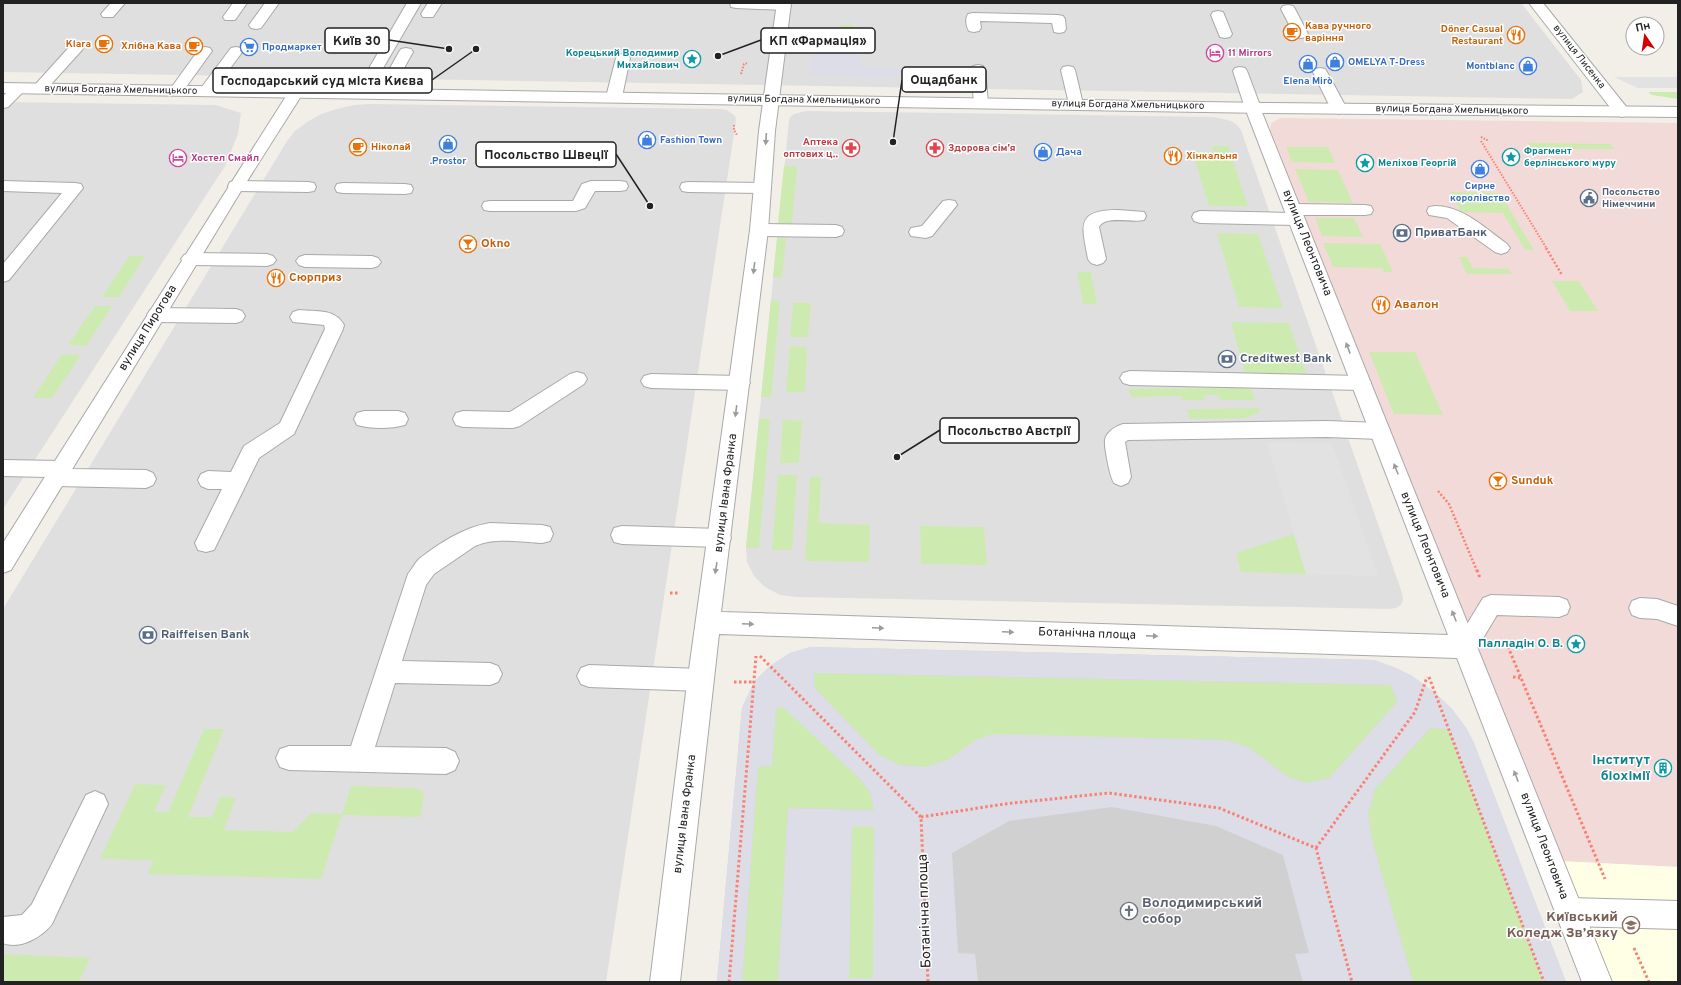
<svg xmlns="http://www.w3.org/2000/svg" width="1681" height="985" font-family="Overpass,sans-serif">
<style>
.residential{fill:#e0dfdf}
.commercial{fill:#f2dad9}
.education{fill:#ffffe5}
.religious{fill:#d0d0d0}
.grass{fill:#cdebb0}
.parking{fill:#e2e2e2}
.plaza{fill:#dddde8;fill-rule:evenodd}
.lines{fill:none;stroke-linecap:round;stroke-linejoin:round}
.service-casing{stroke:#a9a9a9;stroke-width:2}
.minor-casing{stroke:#a9a9a9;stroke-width:2}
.tertiary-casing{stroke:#a9a9a9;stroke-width:2}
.path-far2{stroke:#fa8072;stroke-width:2;stroke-dasharray:1.5 1.5;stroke-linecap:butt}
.path-far1{stroke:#fa8072;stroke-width:2.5;stroke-dasharray:2 2;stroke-linecap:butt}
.path{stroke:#fa8072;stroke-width:3;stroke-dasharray:2.5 2.5;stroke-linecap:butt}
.service{fill:#fff;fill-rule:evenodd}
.minor{fill:#fff;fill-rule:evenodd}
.tertiary{fill:#fff;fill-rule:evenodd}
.oneway{fill:#9c9c9c}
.labels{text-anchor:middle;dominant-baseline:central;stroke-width:3;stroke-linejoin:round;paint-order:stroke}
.far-food-label{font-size:10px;font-weight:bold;fill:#c56008;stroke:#fff;text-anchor:start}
.far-shop-label{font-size:10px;font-weight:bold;fill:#366cbe;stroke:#fff;text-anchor:start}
.far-culture-label{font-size:10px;font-weight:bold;fill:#0d838f;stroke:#fff;text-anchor:start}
.far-hotel-label{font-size:10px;font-weight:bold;fill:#b23c85;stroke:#fff;text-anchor:start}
.far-street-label{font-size:10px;fill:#222;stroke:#fff}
.far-health-label{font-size:10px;font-weight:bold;fill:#be3a42;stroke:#fff;text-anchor:end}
.far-service-label{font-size:10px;font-weight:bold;fill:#4e5e75;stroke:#fff;text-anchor:start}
.service-label{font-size:12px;font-weight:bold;fill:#4e5e75;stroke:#fff;text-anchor:start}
.street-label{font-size:12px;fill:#222;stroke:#fff}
.food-label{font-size:12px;font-weight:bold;fill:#c56008;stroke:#fff;text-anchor:start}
.culture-label{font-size:12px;font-weight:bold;fill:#0d838f;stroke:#fff;text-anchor:end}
.near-culture-label{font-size:14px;font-weight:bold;fill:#0d838f;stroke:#fff;text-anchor:end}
.near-worship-label{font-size:14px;font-weight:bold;fill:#5b616d;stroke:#fff;text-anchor:start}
.near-street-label{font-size:14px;fill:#222;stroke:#fff}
.near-education-label{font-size:14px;font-weight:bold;fill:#785e54;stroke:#fff;text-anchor:end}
.leader{fill:none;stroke:#222;stroke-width:1.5}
.callout-dot{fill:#222;stroke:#fff;stroke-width:1.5}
.callout{fill:#fff;stroke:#222;stroke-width:1.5}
.callout-label{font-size:13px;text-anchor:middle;font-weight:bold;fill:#222}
</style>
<rect width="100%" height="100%" fill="#f2efe9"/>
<path class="residential" d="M3,3h1518l60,77 2,12 -11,7 -1569,-27z
M3,102l213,3 25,8 -3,21 -13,32 -222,343z
M370,104l351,5 6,1 8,6 1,4 -130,862h-603v-373l284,-468 8,-10 12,-9 14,-8 16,-5 17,-4z
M806,111l409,6 16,4 6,4 4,5 161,463 1,6 -2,6 -5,3 -7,1 -592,-12 -17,-2 -15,-8 -11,-11 -7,-14 -1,-14 43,-427 1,-4 4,-3z"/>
<path class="commercial" d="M1281,118l397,5v744l-120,-6 -288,-728 1,-10z"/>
<path class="education" d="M1558,861l120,6v115h-70z"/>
<path class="religious" d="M811,647l563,13 22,8 16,8 23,17 17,16 14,19 8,15 92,239h-849l25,-274 12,-26 16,-16 20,-13z"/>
<path class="grass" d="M840,25h14l-1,18h-14z
M1649,92h29v7l-26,-4 -3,-2z
M1528,143l82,1 5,5h-84z
M1212,146h16l20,60h-39l-17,-55 22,1z
M1286,147h42l7,16 -43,-1z
M784,166h13l-5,57h-14z
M1295,169l43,1 15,33 -44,-1z
M1450,192l50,1 34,57h-9l-22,-37 -42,-1z
M1315,218h39l9,19 -41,-1z
M1217,233l41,1 25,74 -44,-1z
M777,238h9l-4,40 -9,-1z
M1323,243l57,1 13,28h-9l-2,-4 -49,-1z
M129,256h16l-26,41h-17z
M1459,257h8l6,11 36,1 3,5h-45z
M1077,272h14l6,32h-14z
M1552,281h27l19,30h-28z
M771,300l9,1 -9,96h-10z
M793,303h18l-3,34h-18z
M95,306h17l-26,40 -18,-1z
M1231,322l58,1 17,51 -61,-1z
M790,346l17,1 -2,45h-19z
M1369,352h46l28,63 -49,-1z
M62,354l19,1 -29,43h-19z
M1251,387l4,13h-35l-1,-5h-16l2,5h-22l-2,-4 -50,1 -2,-8z
M1258,408l2,4 -15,6 -55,1 -3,-10z
M759,419h11l-11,129h-13z
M783,420l19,1 -3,42h-19z
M778,475h19l-5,75h-20z
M810,477h11l-2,46 51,2 -1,37 -64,-1z
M920,526l64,1 3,38 -66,-1z
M1294,534l12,40 -65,-2 -5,-19z
M814,673l577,12 6,17 -68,76 -23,5 -18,-6 -40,-30 -23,-7 -105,-2 -143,1 -28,20 -23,8 -26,-2 -22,-11 -64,-67z
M776,707h8l74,70 12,15 4,18 -86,-2 -10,174h-36l16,-215 14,-1z
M1430,728l18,1 95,253h-130l-41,-142 -4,-26 7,-25z
M204,729h20l-36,88h24l8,-20 16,1 -12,32 69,2 18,-19 31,1 9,-28 63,2 7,2 3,6 -4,21 -78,-2 -21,64 -173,-5 5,-14 -53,-1 35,-75 31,1 -12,27h14z
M852,826h22v152l-25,1z
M3,954l87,4 -11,24h-76z"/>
<path class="parking" d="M1614,77h64v11h-40z
M1267,442l65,1 46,133 -72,-2z"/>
<path class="plaza" d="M811,52l48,1v8l11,7 102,1v10l-163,-3z
M811,647l563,13 22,8 16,8 23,17 17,16 14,19 8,15 92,239h-23l-95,-253 -18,-1 -55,61 -7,25 4,26 41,142h-110l-8,-28 14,-1 -26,-98 -67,-29 -104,-19 -103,14 -57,32 6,100 17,1 3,28h-200l10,-174 86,2 -4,-18 -12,-15 -75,-70 -7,1 -4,58 -14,1 -16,215h-25l25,-274 12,-26 16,-16 20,-13zM814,673l577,12 6,17 -68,76 -23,5 -18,-6 -40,-30 -23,-7 -231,-6 -17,5 -28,20 -23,8 -26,-2 -22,-11 -64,-67zM852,826l22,1 -1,151h-24z"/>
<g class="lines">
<defs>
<path id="service" d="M111,3h14l-12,14h-10l-2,-3z
M233,3h14l-12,17h-10l-2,-3z
M265,3h14l-18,25 -5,1 -5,-1 -2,-3z
M407,3h14l-53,91 -2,3 -5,1 -5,-1 -2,-3z
M428,3h14l-9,14h-10l-2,-3z
M730,3h58l3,3 -2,3 -5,1 -48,-2 -5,-1z
M1288,5l5,1 2,3 13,25 -2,3 -5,1 -5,-1 -2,-3 -13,-25 2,-3z
M1218,11l5,1 9,22 -2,3 -5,1 -5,-1 -9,-22 2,-3z
M973,13l85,2 5,1 2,3 1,10 -2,3 -5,1 -5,-1 -2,-9 -72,-2 1,7 -2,3 -5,1 -5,-1c-3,-5 -4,-12 -1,-17z
M77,43l5,1 2,3 -2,3 -38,42 -5,1 -5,-1 -2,-3 2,-3 38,-42z
M205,47l5,1 2,3 -31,43 -5,1 -5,-1 -2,-3 2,-3 29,-40z
M236,47l5,1 2,3 -32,43 -5,1 -5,-1 -2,-3 2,-3 30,-40z
M406,48l5,1 2,3 -24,43 -2,3 -5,1 -5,-1 -2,-3 24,-43 2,-3z
M978,65l5,1 2,3 3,34 -2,3 -5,1 -5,-1 -2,-3 -3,-34 2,-3z
M1068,66l5,1 2,3 8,34 -2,3 -5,1 -5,-1 -2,-3 -8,-34 2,-3z
M1240,67l5,1 2,3 14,37 -3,3 -5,2 -5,-2 -3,-3 -12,-37 2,-3z
M1320,68l5,1 2,3 20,37 -3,3 -5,2 -5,-2 -3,-3 -18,-37 2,-3z
M20,84l5,1 2,3 -19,19 -5,1v-12l12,-11z
M3,181l72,2 6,1 2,4 -74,92 -6,2v-18l59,-71 -59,-2z
M236,181l72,1 6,1 2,4 -2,4 -6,1 -72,-1 -6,-1 -2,-4 2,-4z
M591,181h29l6,1 2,4 -2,4 -6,1h-25l-10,17 -9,3h-86l-6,-1 -2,-4 2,-4 6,-1h83l9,-17z
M688,182l75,1 6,1 2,4 -2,4 -6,1 -75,-1 -6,-1 -2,-4 2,-4z
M343,183l62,1 6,1 2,4 -2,4 -6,1 -62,-1 -6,-1 -2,-4 2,-4z
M949,200l6,1 2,4 -25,31 -6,2 -15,-2 -2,-4 2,-4 11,-2 21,-25z
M1293,204l72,1 6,1 2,4 -2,4 -6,1h-64l4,4 -2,4 -6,2 -97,-2 -6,-2 -2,-4 2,-4 6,-2 89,2 -4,-4 2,-4z
M1435,206c28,0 51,23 72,38l3,4 -3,4 -6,2 -6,-2 -48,-34 -18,-3 -2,-4 2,-4z
M1118,210l26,2 2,4 -2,4c-12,3 -39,-5 -45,7l7,32 -3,4 -6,2 -6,-2 -3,-4c-6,-33 -13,-49 30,-49z
M759,224l77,1 6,2 2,4 -2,4 -6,2 -77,-1 -6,-2 -2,-4 2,-4z
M190,253l77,1 6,2 3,4 -3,4 -6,2 -77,-1 -6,-2 -3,-4 3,-4z
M305,255l67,1 6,2 3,4 -3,4 -6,2 -67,-1 -6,-2 -3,-4 3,-4z
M156,308l80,1 6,2 3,5 -3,5 -6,2 -80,-1 -6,-2 -3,-5 3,-5z
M299,310c17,2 36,-2 45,15l-1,4 -49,105 -35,24 -45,92 -8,2 -8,-2 -3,-7 27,-54h-14l-7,-3 -3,-6 3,-6 7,-3 23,1 13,-26 36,-23 45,-94 -1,-4 -31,-3 -3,-5 3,-5z
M1130,371l231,5 7,2 3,5 -3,5 -7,2 -231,-5 -7,-2 -3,-5 3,-5z
M577,372l7,2 3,5 -3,5 -64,42 -7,2 -50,-1 -7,-2 -3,-6 3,-6 7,-2 47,1 60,-38z
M651,374l89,2 7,2 3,5 -3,5 -7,2 -89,-2 -7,-2 -3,-5 3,-5z
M364,411h34l7,2 3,6 -3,6c-14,4 -34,4 -48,0l-3,-6 3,-6z
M1327,421l53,2 7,2 3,6 -3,6 -7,2 -53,-2 -199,3 -3,2 6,35 -3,6 -7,3 -7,-3c-4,-6 -10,-36 -9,-43 1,-8 11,-14 18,-16z
M3,460l58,1 7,2 3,6 75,1 7,3 3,6 -3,6 -7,3 -90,-2 -7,-3 -3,-6 -43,-1z
M490,523l52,2 8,2 3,7 -3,7 -8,2c-21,-1 -47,-6 -67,3l-41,28 -8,11 -24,76 88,2 8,3 4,8 -4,8 -8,3 -95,-2 -20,64 71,1 9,4 4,9 -4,9 -9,4 -157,-4 -9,-3 -4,-9 4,-9 9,-3h62l57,-172c4,-5 7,-11 11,-15 21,-16 45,-32 71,-36z
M622,526l98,3 8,2 3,7 -3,7 -8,2 -98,-3 -8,-2 -3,-7 3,-7z
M1491,595l68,2 8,3 3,7 -3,7 -8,3 -62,-2 -24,40 -8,3 -8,-3 -4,-8 30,-49z
M1640,598l17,1 21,7v20l-21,-7 -17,-1 -8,-3 -3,-7 3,-7z
M589,665l112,4 8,3 4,8 -4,8 -8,3 -112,-4 -8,-3 -4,-8 4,-8z
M95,791l9,4 4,9 -56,120c-10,13 -32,26 -49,19v-26l19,-2 10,-11 54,-109z
M1570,898l108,3v28l-108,-3 -10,-4 -4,-10 4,-10z"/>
<path id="minor" d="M777,3h14l-16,128 -7,99 -47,382 727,23 -203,-527 2,-3 6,-2 6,2 353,877h-30l-125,-324 -738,-24 -39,348h-30l37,-298 63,-454 9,-99z
M1529,3h14l85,106 2,3 -2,3 -6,2 -6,-2z
M623,54l5,1 2,3 -8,39 -3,3 -5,2 -5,-2 -3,-3 10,-39 2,-3z
M295,88l5,2 3,3 -59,93 -233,384 -8,3v-30l287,-453z"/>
<path id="tertiary" d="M3,83l1263,20 412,4v10l-412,-4 -1263,-20z"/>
</defs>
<use href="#service" class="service-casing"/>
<use href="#minor" class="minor-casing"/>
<use href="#tertiary" class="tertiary-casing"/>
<path class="path-far2" d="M741,74l3,-10 4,-1
M734,125v5l3,5
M1481,137l8,4
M1481,141l66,108"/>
<path class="path-far1" d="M1546,248l16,27
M1438,491l11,13 28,67"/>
<path class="path" d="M1477,570l3,8
M670,593h9
M1506,642l99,237
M760,656l161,161 7,165
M1429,677l115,305
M1513,677l7,1
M734,682h20
M921,817l83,-13 105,-11 110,15 97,40 36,134
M1316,848l99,-136 12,-35
M1634,948l15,34
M729,982l27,-326"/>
<use href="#service" class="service"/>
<use href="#minor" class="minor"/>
<use href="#tertiary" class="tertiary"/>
</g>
<defs><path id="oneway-solid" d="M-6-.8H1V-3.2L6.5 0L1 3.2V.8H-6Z"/></defs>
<g class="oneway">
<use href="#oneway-solid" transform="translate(766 139) rotate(94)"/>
<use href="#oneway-solid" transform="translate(754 268) rotate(97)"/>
<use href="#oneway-solid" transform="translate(1348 348) rotate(-111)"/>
<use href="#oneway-solid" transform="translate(736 411) rotate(97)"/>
<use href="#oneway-solid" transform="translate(1396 469) rotate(-112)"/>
<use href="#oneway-solid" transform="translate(716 568) rotate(99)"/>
<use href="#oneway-solid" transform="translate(1454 616) rotate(-112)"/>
<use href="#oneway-solid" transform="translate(748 624) rotate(2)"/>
<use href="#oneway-solid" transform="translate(878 628) rotate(2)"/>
<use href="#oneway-solid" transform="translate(1008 632) rotate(2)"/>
<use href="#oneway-solid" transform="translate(1152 636) rotate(2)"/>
<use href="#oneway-solid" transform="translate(1516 776) rotate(-111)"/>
</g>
<defs>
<symbol id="cafe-ring" viewBox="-11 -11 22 22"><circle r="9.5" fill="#fff" stroke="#e8710a" stroke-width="1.5"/><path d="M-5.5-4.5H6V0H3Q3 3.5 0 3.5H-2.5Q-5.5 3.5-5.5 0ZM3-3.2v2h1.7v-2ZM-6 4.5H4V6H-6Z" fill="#e8710a"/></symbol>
<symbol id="restaurant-ring" viewBox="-11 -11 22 22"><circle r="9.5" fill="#fff" stroke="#e8710a" stroke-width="1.5"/><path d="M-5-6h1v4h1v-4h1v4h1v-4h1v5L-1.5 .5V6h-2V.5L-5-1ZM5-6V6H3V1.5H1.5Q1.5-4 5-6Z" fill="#e8710a"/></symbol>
<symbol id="supermarket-ring" viewBox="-11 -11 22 22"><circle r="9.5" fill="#fff" stroke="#3f7fe0" stroke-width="1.5"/><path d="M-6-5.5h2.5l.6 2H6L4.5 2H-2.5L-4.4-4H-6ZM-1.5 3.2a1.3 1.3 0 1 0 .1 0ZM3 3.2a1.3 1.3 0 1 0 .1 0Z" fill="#3f7fe0"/></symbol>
<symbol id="hotel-ring" viewBox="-11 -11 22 22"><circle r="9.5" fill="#fff" stroke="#d1479c" stroke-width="1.5"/><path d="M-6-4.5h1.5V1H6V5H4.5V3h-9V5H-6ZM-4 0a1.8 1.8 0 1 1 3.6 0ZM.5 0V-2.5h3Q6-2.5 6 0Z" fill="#d1479c"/></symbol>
<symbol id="sight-ring" viewBox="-11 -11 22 22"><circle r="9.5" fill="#fff" stroke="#0f9aa8" stroke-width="1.5"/><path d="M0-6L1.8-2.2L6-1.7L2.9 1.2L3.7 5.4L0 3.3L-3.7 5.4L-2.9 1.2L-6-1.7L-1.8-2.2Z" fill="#0f9aa8"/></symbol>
<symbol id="shop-ring" viewBox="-11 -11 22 22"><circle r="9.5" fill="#fff" stroke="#3f7fe0" stroke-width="1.5"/><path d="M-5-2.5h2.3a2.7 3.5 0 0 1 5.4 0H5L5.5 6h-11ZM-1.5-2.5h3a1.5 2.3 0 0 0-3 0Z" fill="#3f7fe0"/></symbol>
<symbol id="pharmacy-ring" viewBox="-11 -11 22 22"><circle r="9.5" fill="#fff" stroke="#e0444e" stroke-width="1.5"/><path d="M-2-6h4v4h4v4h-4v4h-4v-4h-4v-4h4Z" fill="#e0444e"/></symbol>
<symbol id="civic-ring" viewBox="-11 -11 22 22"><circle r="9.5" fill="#fff" stroke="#5c6f8a" stroke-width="1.5"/><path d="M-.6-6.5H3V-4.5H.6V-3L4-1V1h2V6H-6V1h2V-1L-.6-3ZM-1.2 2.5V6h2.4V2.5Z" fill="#5c6f8a"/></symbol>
<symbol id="bank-ring" viewBox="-11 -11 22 22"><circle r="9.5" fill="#fff" stroke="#5c6f8a" stroke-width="1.5"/><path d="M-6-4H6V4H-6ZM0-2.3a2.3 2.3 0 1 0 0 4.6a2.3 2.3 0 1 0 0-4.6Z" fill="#5c6f8a"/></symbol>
<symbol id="bar-ring" viewBox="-11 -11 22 22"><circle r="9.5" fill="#fff" stroke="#e8710a" stroke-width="1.5"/><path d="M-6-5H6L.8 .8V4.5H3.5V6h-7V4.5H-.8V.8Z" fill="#e8710a"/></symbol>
<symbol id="building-ring" viewBox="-11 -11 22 22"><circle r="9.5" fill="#fff" stroke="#0f9aa8" stroke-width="1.5"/><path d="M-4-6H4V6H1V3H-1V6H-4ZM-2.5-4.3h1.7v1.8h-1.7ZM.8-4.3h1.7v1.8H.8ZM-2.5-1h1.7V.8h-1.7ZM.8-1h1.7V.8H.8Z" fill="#0f9aa8"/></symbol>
<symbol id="church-ring" viewBox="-11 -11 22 22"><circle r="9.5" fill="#fff" stroke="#6b7280" stroke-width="1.5"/><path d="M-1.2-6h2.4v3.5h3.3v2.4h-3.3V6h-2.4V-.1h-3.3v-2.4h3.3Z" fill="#6b7280"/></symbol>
<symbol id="university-ring" viewBox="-11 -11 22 22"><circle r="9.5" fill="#fff" stroke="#8d6e63" stroke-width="1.5"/><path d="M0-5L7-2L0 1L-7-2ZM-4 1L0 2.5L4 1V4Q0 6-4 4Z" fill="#8d6e63"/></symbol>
</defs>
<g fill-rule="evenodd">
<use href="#cafe-ring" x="1282" y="22" width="20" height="20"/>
<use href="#restaurant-ring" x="1506" y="25" width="20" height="20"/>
<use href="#cafe-ring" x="94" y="34" width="20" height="20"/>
<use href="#cafe-ring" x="184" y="36" width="20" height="20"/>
<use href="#supermarket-ring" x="239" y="37" width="20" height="20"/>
<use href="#hotel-ring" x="1205" y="43" width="20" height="20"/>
<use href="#sight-ring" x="682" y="49" width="20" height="20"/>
<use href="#shop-ring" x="1325" y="52" width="20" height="20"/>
<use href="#shop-ring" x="1298" y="54" width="20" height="20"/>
<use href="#shop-ring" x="1518" y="56" width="20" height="20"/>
<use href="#shop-ring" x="637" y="130" width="20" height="20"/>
<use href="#shop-ring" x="438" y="134" width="20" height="20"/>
<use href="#cafe-ring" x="348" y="137" width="20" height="20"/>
<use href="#pharmacy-ring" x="841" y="138" width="20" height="20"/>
<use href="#pharmacy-ring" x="925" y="138" width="20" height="20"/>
<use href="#shop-ring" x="1033" y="142" width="20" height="20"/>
<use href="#restaurant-ring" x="1163" y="146" width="20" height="20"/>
<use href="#sight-ring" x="1501" y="147" width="20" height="20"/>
<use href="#hotel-ring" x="168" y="148" width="20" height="20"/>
<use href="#sight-ring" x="1355" y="153" width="20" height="20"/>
<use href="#shop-ring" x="1470" y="159" width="20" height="20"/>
<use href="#civic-ring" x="1579" y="188" width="20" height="20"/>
<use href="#bank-ring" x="1392" y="223" width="20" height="20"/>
<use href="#bar-ring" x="458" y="234" width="20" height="20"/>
<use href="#restaurant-ring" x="266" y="268" width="20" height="20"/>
<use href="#restaurant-ring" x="1371" y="295" width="20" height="20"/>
<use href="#bank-ring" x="1217" y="349" width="20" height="20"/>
<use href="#bar-ring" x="1488" y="471" width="20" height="20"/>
<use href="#bank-ring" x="138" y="625" width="20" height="20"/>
<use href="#sight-ring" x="1566" y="634" width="20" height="20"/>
<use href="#building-ring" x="1653" y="758" width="20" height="20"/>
<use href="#church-ring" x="1119" y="901" width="20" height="20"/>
<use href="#university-ring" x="1621" y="915" width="20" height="20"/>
</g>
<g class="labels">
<g class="far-food-label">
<text x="1305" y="26">Кава ручного<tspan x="1305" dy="12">варіння</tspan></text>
<text x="1503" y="29" text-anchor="end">Döner Casual<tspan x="1503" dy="12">Restaurant</tspan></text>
<text x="91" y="44" text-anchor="end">Klara</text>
<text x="181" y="46" text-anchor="end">Хлібна Кава</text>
<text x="371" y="147">Ніколай</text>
<text x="1186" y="156">Хінкальня</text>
</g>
<g class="far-shop-label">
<text x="262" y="47">Продмаркет</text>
<text x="1348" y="62">OMELYA T-Dress</text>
<text x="1515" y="66" text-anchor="end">Montblanc</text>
<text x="1308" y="81" text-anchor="middle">Elena Mirò</text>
<text x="660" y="140">Fashion Town</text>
<text x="1056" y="152">Дача</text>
<text x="448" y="161" text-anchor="middle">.Prostor</text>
<text x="1480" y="186" text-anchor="middle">Сирне<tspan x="1480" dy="12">королівство</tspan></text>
</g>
<g class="far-culture-label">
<text x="679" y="53" text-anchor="end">Корецький Володимир<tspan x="679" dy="12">Михайлович</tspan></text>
<text x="1524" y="151">Фрагмент<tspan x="1524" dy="12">берлінського муру</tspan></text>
<text x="1378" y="163">Меліхов Георгій</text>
</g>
<g class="far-hotel-label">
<text x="1228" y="53">11 Mirrors</text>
<text x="191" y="158">Хостел Смайл</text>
</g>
<g class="far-street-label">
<text transform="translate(1579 57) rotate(52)">вулиця Лисенка</text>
<text transform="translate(121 90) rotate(1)">вулиця Богдана Хмельницького</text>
<text transform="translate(804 100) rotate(1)">вулиця Богдана Хмельницького</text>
<text transform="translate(1128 105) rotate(1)">вулиця Богдана Хмельницького</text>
<text transform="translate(1452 110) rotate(1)">вулиця Богдана Хмельницького</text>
</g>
<g class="far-health-label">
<text x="838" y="142">Аптека<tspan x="838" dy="12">оптових ц‥</tspan></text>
<text x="948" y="148" text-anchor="start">Здорова сім'я</text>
</g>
<g class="far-service-label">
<text x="1602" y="192">Посольство<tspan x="1602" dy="12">Німеччини</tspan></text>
</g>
<g class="service-label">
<text x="1415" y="233">ПриватБанк</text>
<text x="1240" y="359">Creditwest Bank</text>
<text x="161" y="635">Raiffeisen Bank</text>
</g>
<g class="street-label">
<text transform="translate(1307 243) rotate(68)">вулиця Леонтовича</text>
<text transform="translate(148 328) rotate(-58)">вулиця Пирогова</text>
<text transform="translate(726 493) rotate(-83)">вулиця Івана Франка</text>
<text transform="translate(1425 545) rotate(68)">вулиця Леонтовича</text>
<text transform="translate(1087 634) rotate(2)">Ботанічна площа</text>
<text transform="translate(685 814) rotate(-83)">вулиця Івана Франка</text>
<text transform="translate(1544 846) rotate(69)">вулиця Леонтовича</text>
</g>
<g class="food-label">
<text x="481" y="244">Okno</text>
<text x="289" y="278">Сюрприз</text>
<text x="1394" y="305">Авалон</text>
<text x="1511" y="481">Sunduk</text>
</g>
<g class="culture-label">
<text x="1563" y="644">Палладін О. В.</text>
</g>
<g class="near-culture-label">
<text x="1650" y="760">Інститут<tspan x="1650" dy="16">біохімії</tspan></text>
</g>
<g class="near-worship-label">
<text x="1142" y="903">Володимирський<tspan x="1142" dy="16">собор</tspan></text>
</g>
<g class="near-street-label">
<text transform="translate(925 911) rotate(-92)">Ботанічна площа</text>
</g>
<g class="near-education-label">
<text x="1618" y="917">Київський<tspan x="1618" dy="16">Коледж Зв’язку</tspan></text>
</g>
</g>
<path class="leader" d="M449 49L389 40M718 56L761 40M893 142L902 80M476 49L432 80M650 206L616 154M897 457L940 430"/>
<g class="callout-dot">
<circle cx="449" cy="49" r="4"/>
<circle cx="718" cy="56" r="4"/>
<circle cx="893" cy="142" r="4"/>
<circle cx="476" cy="49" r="4"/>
<circle cx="650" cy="206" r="4"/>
<circle cx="897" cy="457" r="4"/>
</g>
<g class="callout">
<rect x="325" y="28" width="64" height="25" rx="4"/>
<rect x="761" y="28" width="114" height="25" rx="4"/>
<rect x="902" y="67" width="84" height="25" rx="4"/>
<rect x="213" y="68" width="219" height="25" rx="4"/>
<rect x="476" y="142" width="140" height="25" rx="4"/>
<rect x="940" y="418" width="139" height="25" rx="4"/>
</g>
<g class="callout-label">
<text x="357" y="45">Київ 30</text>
<text x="818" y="45">КП «Фармація»</text>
<text x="944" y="84">Ощадбанк</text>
<text x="322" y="85">Господарський суд міста Києва</text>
<text x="546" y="159">Посольство Швеції</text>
<text x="1009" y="435">Посольство Австрії</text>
</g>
<rect width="1681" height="985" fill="none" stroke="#222222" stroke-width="8"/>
<g transform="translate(1645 36) rotate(347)"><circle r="19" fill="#ffffff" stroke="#a7a7a7"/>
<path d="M0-3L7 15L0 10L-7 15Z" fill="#d40000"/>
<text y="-6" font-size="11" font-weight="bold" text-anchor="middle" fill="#222222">Пн</text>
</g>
</svg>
